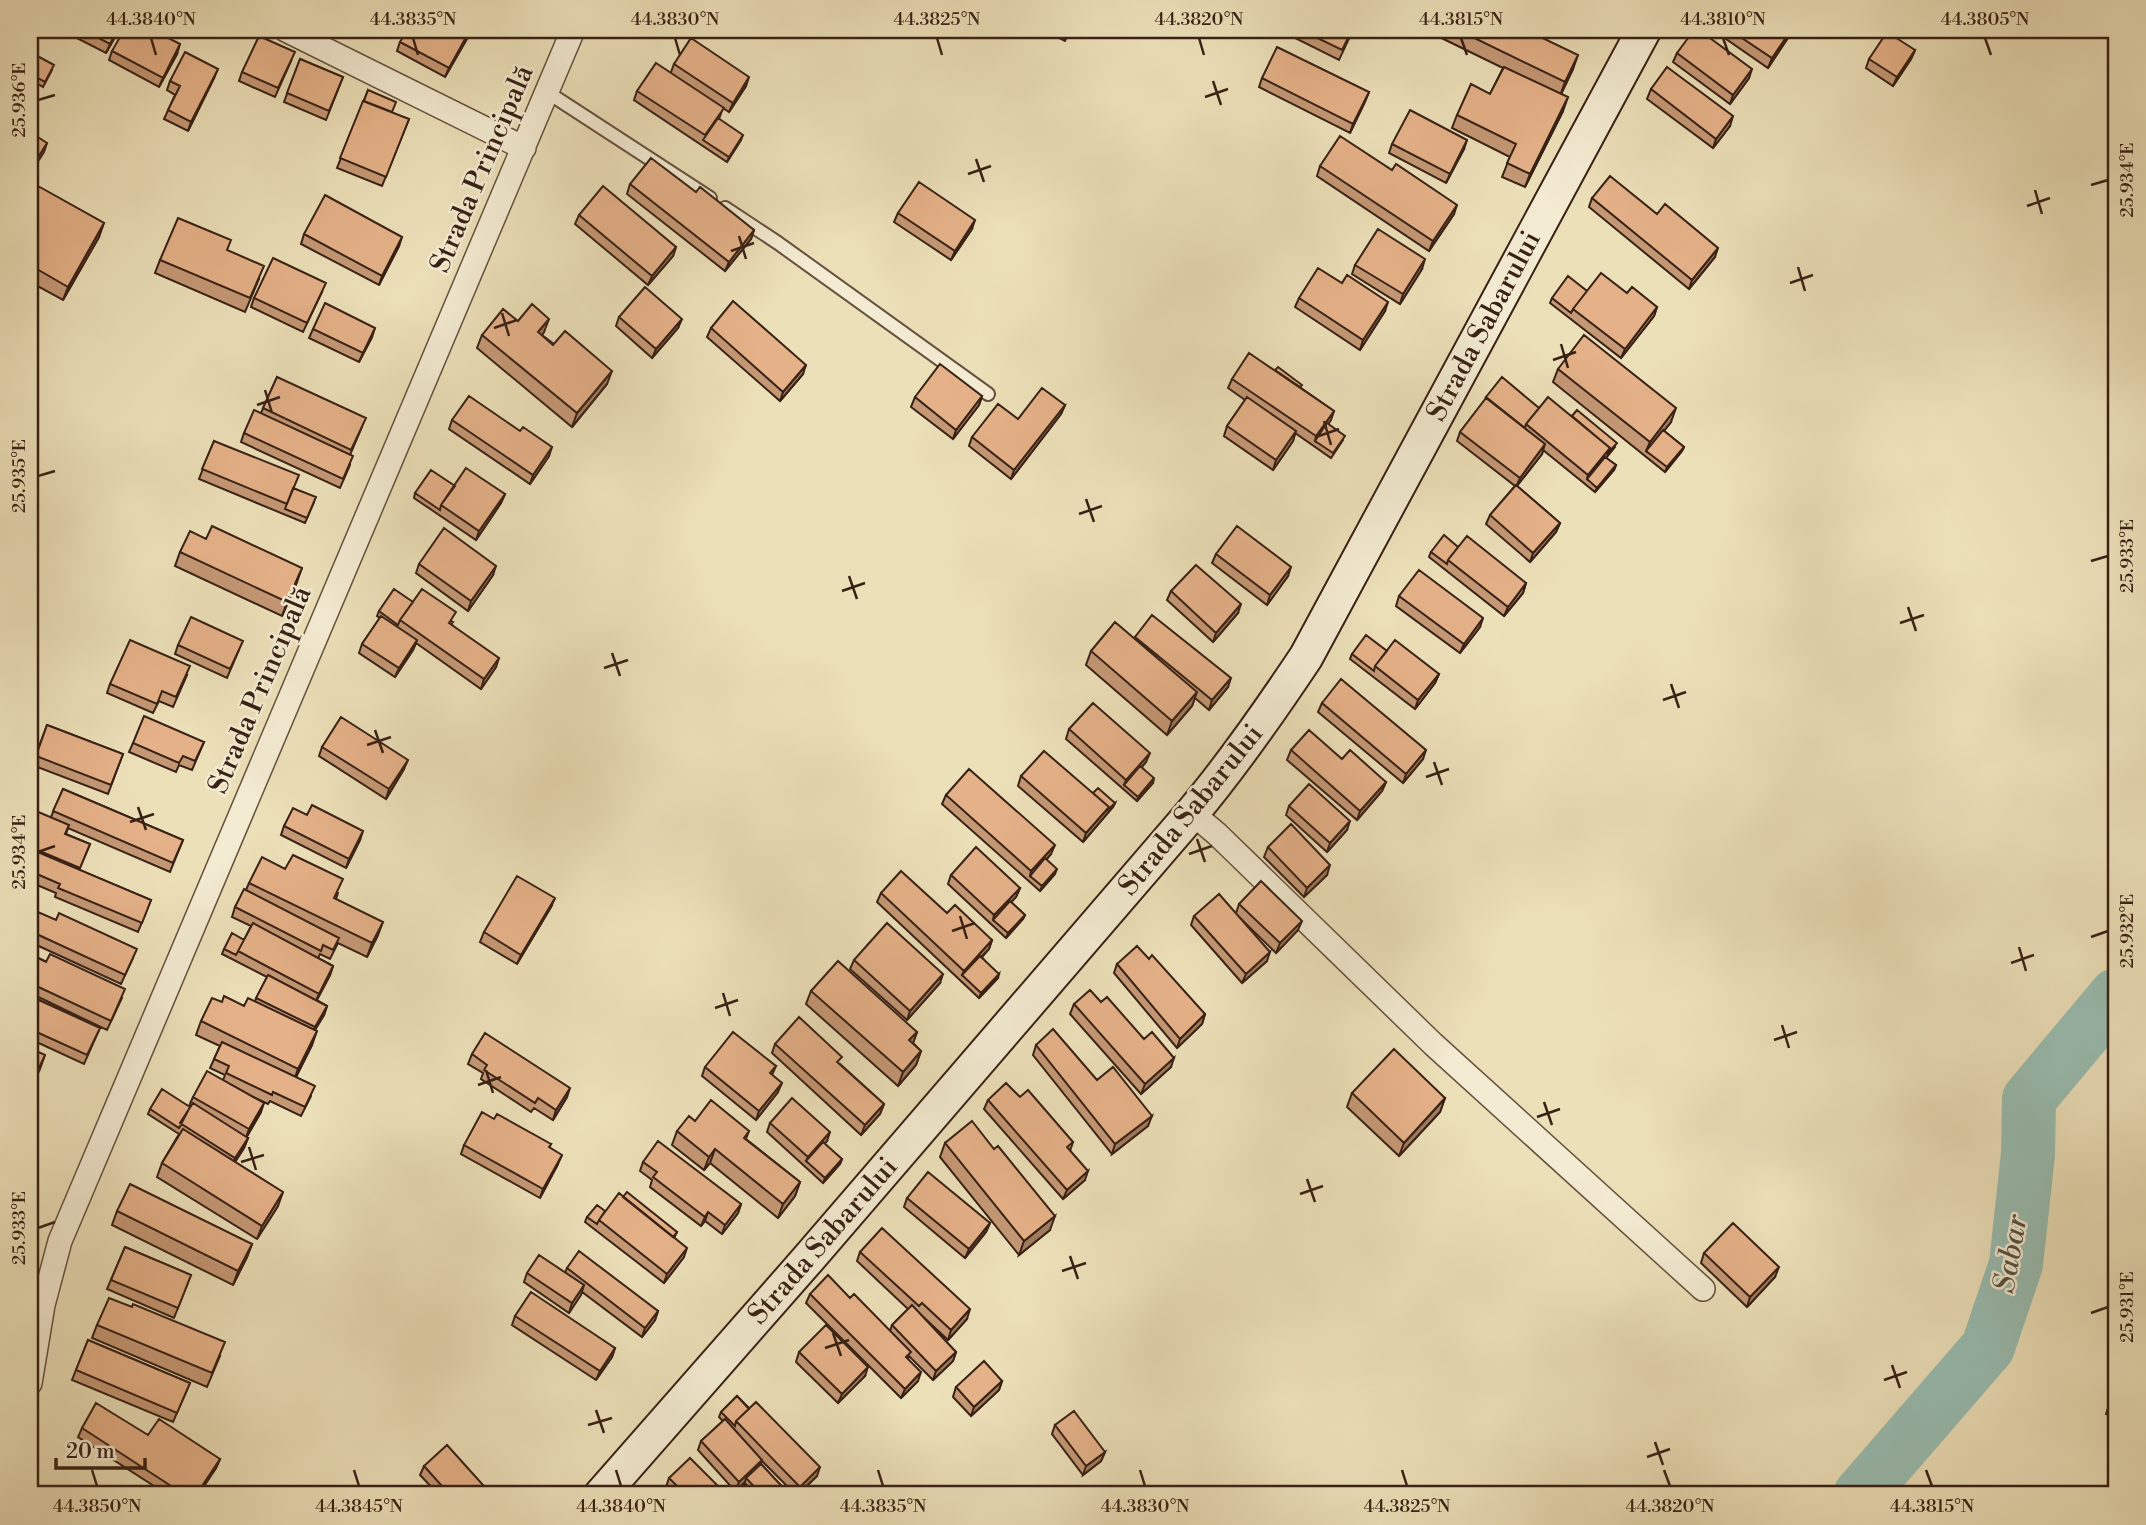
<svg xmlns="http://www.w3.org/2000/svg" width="2146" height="1525" font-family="'Libre Bodoni',serif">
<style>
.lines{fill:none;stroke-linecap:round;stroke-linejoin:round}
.river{stroke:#99bdb1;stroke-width:54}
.service-casing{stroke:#65513e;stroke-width:16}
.minor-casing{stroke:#65513e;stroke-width:26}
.secondary-casing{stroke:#382115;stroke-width:37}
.service{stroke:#f3ebd2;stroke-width:12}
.minor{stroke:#f3ebd2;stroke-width:23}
.secondary{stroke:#f3ebd2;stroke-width:33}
.wall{fill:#c59875;stroke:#382115;stroke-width:2}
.shaded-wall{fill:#a07c5f;stroke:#382115;stroke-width:2}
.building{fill:#e5b188;stroke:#382115;stroke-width:2}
.ticks{fill:none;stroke:#382115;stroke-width:2.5}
.labels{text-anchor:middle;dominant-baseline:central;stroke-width:5;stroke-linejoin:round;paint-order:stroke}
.street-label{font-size:28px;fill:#382115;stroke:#f3ebd2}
.water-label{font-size:30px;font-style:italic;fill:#555044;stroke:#f3ebd2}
.neatline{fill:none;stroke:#382115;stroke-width:2.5}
.ticks-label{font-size:18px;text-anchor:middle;fill:#382115}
</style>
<rect width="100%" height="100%" fill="#ece0b9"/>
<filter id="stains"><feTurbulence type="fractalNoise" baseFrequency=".00286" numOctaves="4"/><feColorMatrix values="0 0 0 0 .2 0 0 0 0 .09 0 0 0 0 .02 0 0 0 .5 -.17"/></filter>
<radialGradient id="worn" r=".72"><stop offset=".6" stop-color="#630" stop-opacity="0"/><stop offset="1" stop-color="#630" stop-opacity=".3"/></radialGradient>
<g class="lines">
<path class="river" d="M1860,1495l128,-148 28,-83 12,-110 1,-55 87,-104"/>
<defs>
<path id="service" d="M547,92l163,106
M725,208l53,35 210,151"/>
<path id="minor" d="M286,30l238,118
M1192,813l25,21 216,210 270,245
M30,1383l13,-78 17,-64 513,-1211"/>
<path id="secondary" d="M601,1495l208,-237 383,-445c42,-50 78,-102 114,-156l338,-627"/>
</defs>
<use href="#service" class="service-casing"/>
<use href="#minor" class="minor-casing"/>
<use href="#secondary" class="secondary-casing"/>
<use href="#service" class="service"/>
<use href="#minor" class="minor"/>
<use href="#secondary" class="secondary"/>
</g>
<path class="wall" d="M66,30h53l-13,23 -41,-21z
M1043,30h27l-5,11z
M1293,30h60l-14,30 -48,-24z
M1425,30h101l47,39 -12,25 2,17 -38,76 -23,-10 8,-20 -58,-29 5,-13 33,-21 13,-26z
M1713,30h80l-25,38z
M468,37l-23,40 -48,-26 3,-9z
M1915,50l-4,9 -18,27 -27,-18 3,-9z
M112,51l65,3 -18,33 -50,-27z
M30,52l22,18 -9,17 -13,-8z
M1677,53l72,25 -19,26 -57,-42z
M300,59l43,18 -17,43 -42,-18z
M291,61l-16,36 -36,-16 3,-9z
M674,64l72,22 -17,26 -6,-4 -4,11 22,21 -14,22 -93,-62 3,-9 34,-19z
M214,78l-26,53 -24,-12 11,-24 -8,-5 3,-9z
M1262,78l107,14 -19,41 -91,-46z
M1651,89l79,37 -17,22 -66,-49z
M368,90l24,23 17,6 -27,67 -45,-18z
M1392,144l72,5 -18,34 -57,-30z
M1320,166l134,48 -25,37 -112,-75z
M630,184l66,8 58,38 -3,9 -26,32 -98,-77z
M1592,198l65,16 58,43 -26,32 -100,-82z
M30,201l69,36 -36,63 -33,-18z
M898,213l74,16 -21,31 -57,-38z
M579,215l97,32 -3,9 -25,29 -73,-61z
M304,234l95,12 -20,39 -78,-41z
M160,260l99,19 -14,33 -90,-39z
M1355,265l67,4 -22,35 -48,-30z
M1587,291l40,2 30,14 -3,9 -33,42 -71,-55 2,-5z
M322,292l-19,40 -52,-25 3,-9z
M1299,298l86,13 -25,39 -65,-43z
M619,317l59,11 -26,30 -36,-32z
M518,321l26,11 -2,3 65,49 -35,43 -95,-79 5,-13z
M711,328l92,46 -23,27 -73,-64z
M313,329l59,8 -13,25 -50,-24z
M1558,369l113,53 -7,9 20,16 -2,4 -17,21 -112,-90z
M277,377l85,50 -12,28v10l-10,23 -99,-46 3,-9 17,-20z
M1232,379l69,9 33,23 -6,13 15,16 -12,18 -36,-25 -2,8 -20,29 -49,-34 3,-10 18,-26 -17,-12z
M982,396l-3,9 -26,34 -42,-32 4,-10z
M1486,397l53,11 33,8 43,31 -9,11 10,7 -2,5 -19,22 -52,-42 -1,4 -25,32 43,37 -4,9 -26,30 -44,-38 4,-9 25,-29 -58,-45 3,-9 25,-32z
M1065,405l-4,9 -50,65 -42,-33 3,-9 46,-18z
M452,420l97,36 -19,28 -81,-55z
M214,441l80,47 20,14 -9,21 -106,-44z
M455,486l50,8 -4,9 -25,37 -62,-42 1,-5z
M1458,547l68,36 -3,10 -19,23 -75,-59 2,-5z
M180,552l117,30 -15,34 -107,-50z
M1216,554l72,22 -21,29 -55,-42z
M419,564l74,11 -25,36 -52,-38z
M1171,591l67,22 -25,29 -46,-42z
M1399,596l81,31 -20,26 -64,-47z
M413,602l40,20 -2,2 45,43 -15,22 -65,-46 -3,7 -18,27 -36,-24 3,-9 18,-26 -3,-2 2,-5z
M1135,637l93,50 -19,23 -14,-12 -3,8 -25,29 -81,-70 5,-14 43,-12z
M178,645l61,5 -12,28 -52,-24z
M1387,651l52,23 -4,9 -20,26 -65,-50 2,-5z
M187,675l-14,32 -14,-6 -6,12 -46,-20 3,-9z
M1322,703l101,56 -20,24 -85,-71z
M47,725l76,29 -15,40 -76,-29z
M1069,729l77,33 -4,5 11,16 -16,18 -71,-62z
M204,742l-12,28 -13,-5 -3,7 -47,-20 4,-9z
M322,747l82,22 -18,30 -67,-43z
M1291,750l51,9 44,23 -4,9 -25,29 -70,-60z
M1021,776l72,17 22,10 -2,4 -30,35 -65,-56z
M63,789l120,51 -13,32 -102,-44 -2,6 24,10 -11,26 72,30 -13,32 -83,-35 1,-4 -26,-11v-56l21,-9z
M946,795l105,59 -5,6 9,14 -15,17 -98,-87z
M1289,806l58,24 -20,22 -41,-37z
M284,826l76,14 -14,28 -65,-33z
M1268,847l59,28 -23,22 -40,-40z
M285,869l53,24 -2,6 42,36 -11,22 -29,-14 -8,16 -10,-5 -2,4 15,8 -3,9 -13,25 10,6 -3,9 -9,15 -3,15 -16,32 15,19 -10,20 -31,-15 -2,3 -15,-7 8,15 -15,26h2l-4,10 -9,14 43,44 -21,33 -100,-62 5,-14 17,-29 -31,-20 2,-5 40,-2 -1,-1 4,-9 30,-17 2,-5 -15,-7 10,-22 -24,-11 5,-14 21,-19 22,4 11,-5 12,-24 -45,-23 2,-5 20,-9 7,-14 -19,-9 3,-10 11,-17 3,-7z
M951,875l69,13 -4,9 -5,5 14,13 -2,4 -17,19 -58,-54z
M881,893l66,20 45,27 -3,9 -7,8 16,21 -19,20 -102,-96z
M1239,904l59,26 -22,23 -37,-36 28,44 -25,22 -51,-58 3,-9 42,-3z
M551,907l-34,57 -37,-22 4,-10z
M30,911l103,47 -12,26 -91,-42z
M30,954l92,44 -15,32 -77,-37z
M854,960l86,23 -33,37 -57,-51z
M1117,964l88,50 -3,10 -25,24 -63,-75z
M811,991l106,41 -4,11 8,8 -5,14 -18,21 -92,-82z
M30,996l70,32 -16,36 -54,-25z
M1101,1002l43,37 27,28 -30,27 -71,-80 4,-10z
M775,1044l65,20 44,40 -4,10 -19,21 -89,-82z
M1036,1045l61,35 51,46 -36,28 -79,-99z
M472,1054l95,43 -14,23 -19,-12 -3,4 -50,-33 2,-6 -15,-9z
M776,1066l-4,9 6,17 -22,28 -54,-44 3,-9z
M1352,1093l93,5 -5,14 -41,44 -52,-49z
M1020,1097l53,45 -3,9 15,29 -22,19 -79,-90 4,-9z
M695,1121l54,10 -3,8 54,43 -5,14 -17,22 -68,-55 -6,7 -32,-25 5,-14z
M770,1123l57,18 -3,3 18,15 -2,5 -17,19 -56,-51z
M945,1143l105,87 -31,25 -79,-98z
M551,1144l-2,4 9,16 -18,34 -79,-44 3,-9z
M643,1162l98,42 -3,9 -16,21 -17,-13 -4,5 -51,-39 2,-7 -12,-9z
M907,1198l83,25 -4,9 -21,26 -61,-51z
M117,1211l135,33 -5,13 -14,28 -121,-60z
M605,1211l72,21 -3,6 10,19 -20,26 -79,-61 2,-5z
M125,1247l66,28 -17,43 -67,-29z
M860,1252l107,67 -19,21 -29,-27 37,39 -3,9 -20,19 -24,-24 -1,3 10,22 -17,17 -95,-95 4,-9 40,4 40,33 2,-6 16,-16 -51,-48z
M1704,1253l71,24 -28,30 -46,-44z
M567,1268l91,43 -3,9 -13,17 -60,-45 -13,21 -45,-31 3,-9h38z
M515,1316l100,32 -3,9 -16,23 -84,-55z
M97,1325l123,31 -13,31 -115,-49z
M88,1340l102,43 -17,39 -101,-42z
M799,1352l66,24 -27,27 -42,-41z
M1002,1381l-3,9 -28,26 -18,-19 3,-10z
M2116,1385v33l-10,-4z
M737,1396l80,80 -19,19h-2l-34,-34 -1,3 27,29 -1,2h-31l-11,-12 -10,8 -37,-41 3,-9 22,-20 -4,-4 2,-5z
M1055,1425l50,27 -4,9 -18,14 -31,-41z
M82,1428l66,7 72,24 -4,9 -18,27h-30l-90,-58z
M424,1466l68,29h-53l-19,-20z
M669,1478l58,17h-53l-8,-8z"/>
<path class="shaded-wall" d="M117,30h2l-13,23 4,-9z
M470,30l-2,7 -23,40 4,-9z
M1791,30h2l-1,2 -24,36 4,-10z
M180,44l-3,10 -18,33 4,-9z
M1915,50l-4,9 -18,27 4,-9z
M1578,55l-5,14 -13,27 5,-14z
M218,69l-4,9 -26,53 3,-9z
M1752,69l-3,9 -19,26 3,-9z
M749,77l-3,9 -17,26 4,-9z
M1369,92l-4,10 -15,31 3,-9z
M1568,97l-5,14 -38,76 5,-13z
M1733,116l-3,10 -17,22 3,-9z
M743,135l-2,5 -14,22 2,-5z
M1467,140l-3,9 -18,34 4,-9z
M47,143l-3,9 -14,22v-4z
M1457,205l-3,9 -25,37 4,-10z
M975,220l-3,9 -21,31 4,-9z
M104,223l-5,14 -36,63 5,-13z
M754,230l-3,9 -26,32 4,-9z
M402,237l-3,9 -20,39 3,-9z
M676,247l-3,9 -25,29 4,-9z
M1718,248l-3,9 -26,32 3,-9z
M1425,259l-3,10 -22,35 3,-10z
M1388,302l-3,9 -25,39 3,-10z
M1657,307l-3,9 -33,42 4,-9z
M549,319l-5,13 -11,14 5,-14z
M682,319l-4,9 -26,30 4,-9z
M375,328l-3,9 -13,25 4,-9z
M806,365l-3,9 -23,27 3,-9z
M612,371l-5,13 -35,43 5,-14z
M982,396l-3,9 -26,34 3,-9z
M1065,405l-4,9 -50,65 3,-9z
M1676,408l-5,14 -24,30 -1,-1 4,-9z
M1334,411l-3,9 -15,22 -1,-1 1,-5z
M1296,431l-3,10 -20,29 3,-10z
M1545,444l-3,10 -26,33 4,-9z
M552,447l-3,9 -19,28 3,-9z
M1684,447l-2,4 -17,21 2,-5z
M1610,448l-3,9 -19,23 -1,-1 1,-4z
M1616,465l-2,5 -19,22 2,-4z
M505,494l-4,9 -25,37 3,-9z
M1560,523l-4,9 -26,30 3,-9z
M496,566l-3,9 -25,36 3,-10z
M1291,567l-3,9 -21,29 3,-10z
M302,568l-5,14 -15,34 5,-14z
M1526,583l-3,10 -19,23 4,-9z
M1241,604l-3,9 -25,29 3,-9z
M1483,618l-3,9 -20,26 4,-9z
M417,640l-4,10 -18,27 4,-9z
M499,658l-3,9 -15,22 3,-10z
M1439,674l-4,9 -20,26 3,-9z
M1231,678l-3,9 -19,23 3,-10z
M1197,692l-5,14 -25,29 5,-14z
M1426,750l-3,9 -20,24 3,-9z
M1150,753l-4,9 -21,24 -1,-1 2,-5z
M408,760l-4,9 -18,30 3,-10z
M1154,778l-1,5 -16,18 1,-4z
M1386,782l-4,9 -25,29 3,-9z
M1115,803l-2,4 -30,35 3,-9 23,-26z
M1350,821l-3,9 -20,22 3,-9z
M363,831l-3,9 -14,28 3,-9z
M1055,845l-4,9 -20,23 -1,-1 1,-5z
M1330,865l-3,10 -23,22 3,-9z
M1057,869l-2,5 -15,17 2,-5z
M1020,888l-4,9 -22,24 -1,-1 1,-5z
M555,898l-4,9 -34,57 4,-9z
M1025,915l-2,4 -17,19 2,-5z
M1302,921l-4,9 -22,23 4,-10z
M383,922l-5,13 -11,22 5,-14z
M992,940l-3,9 -26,27 -1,-1 2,-4z
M1270,952l-3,9 -25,22 4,-9z
M333,966l-3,9 -15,28 4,-9z
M943,974l-3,9 -33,37 3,-9z
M999,974l-1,4 -19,20 2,-5z
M327,1006l-3,9 -13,21 4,-9z
M1205,1014l-3,10 -25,24 3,-9z
M317,1031l-5,14 -19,38 5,-14z
M917,1032l-5,14 -3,-6z
M921,1051l-5,14 -18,21 5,-14z
M45,1055l-5,14 -10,21v-3z
M1174,1058l-3,9 -30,27 4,-10z
M782,1083l-4,9 -22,28 3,-9z
M570,1088l-3,9 -14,23 3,-10z
M1445,1098l-5,14 -41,44 5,-13z
M264,1103l-3,9 -15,26 3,-9z
M884,1104l-4,10 -19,21 4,-10z
M1152,1116l-4,10 -36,28 3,-10z
M830,1132l-3,9 -20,21 -1,-1 2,-4z
M248,1138l-4,10 -13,20 4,-10z
M715,1149l-5,14 -6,7 5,-13z
M562,1155l-4,9 -18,34 3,-9z
M842,1159l-2,5 -17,19 2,-5z
M1088,1171l-3,9 -22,19 4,-9z
M800,1182l-5,14 -17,22 5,-14z
M283,1192l-5,14 -21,33 5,-13z
M741,1204l-3,9 -16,21 3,-9z
M708,1212l-3,9 -4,5 4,-9z
M1055,1216l-5,14 -31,25 5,-14z
M990,1223l-4,9 -21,26 4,-9z
M252,1244l-5,13 -14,28 5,-14z
M687,1248l-3,9 -20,26 3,-9z
M1779,1267l-4,10 -28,30 3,-10z
M584,1285l-3,10 -12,18 3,-10z
M970,1309l-3,10 -19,21 3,-10z
M658,1311l-3,9 -13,17 3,-9z
M615,1348l-3,9 -16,23 4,-9z
M956,1352l-3,9 -20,19 3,-9z
M868,1367l-3,9 -27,27 4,-9z
M921,1372l-3,9 -17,17 4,-9z
M1002,1381l-3,9 -28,26 3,-9z
M1105,1452l-4,9 -18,14 3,-9z
M220,1459l-4,9 -18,27h-2z
M762,1460l-3,9 -13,9 -1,4 -10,9 4,-9z
M820,1467l-3,9 -20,19 3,-8z"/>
<path class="building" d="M30,30h7l-7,12z
M83,30h34l-7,14z
M124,30h29l27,14 -17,34 -51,-27z
M407,30h63l-21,38 -49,-26z
M1301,30h51l-10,20z
M1458,30h68l52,25 -13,27z
M1694,30h5l53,39 -19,26 -56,-42z
M1730,30h61l-19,28z
M1887,32l28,18 -18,27 -28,-18z
M259,36l36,16 -17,36 -36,-16z
M691,38l58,39 -16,26 -59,-39z
M1277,47l92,45 -16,32 -91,-46z
M30,52l24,13 -9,17 -15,-8z
M185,52l33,17 -27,53 -23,-12 12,-24 -10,-5z
M300,59l43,18 -14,34 -42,-18z
M656,63l68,45 -19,27 -68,-44z
M1504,67l64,30 -38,77 -23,-11 9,-19 -59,-29 14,-31 19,10z
M1667,67l66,49 -17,23 -65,-50z
M368,90l28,12 -4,10 -28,-11z
M363,101l46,18 -23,58 -46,-19z
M1410,110l57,30 -17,34 -58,-30z
M718,118l25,17 -14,22 -26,-17z
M30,132l17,11 -17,27z
M1340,136l52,34 4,-6 61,41 -24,36 -113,-75z
M651,158l45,34 4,-5 54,43 -25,32 -99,-78z
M1610,176l47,38 8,-10 53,44 -26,32 -100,-82z
M919,182l56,38 -20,31 -57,-38z
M38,186l66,37 -36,64 -38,-22v-64z
M603,186l73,61 -24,29 -73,-61z
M325,195l77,42 -20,39 -78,-42z
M178,218l53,22 -4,10 37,16 -14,32 -90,-38z
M1378,229l47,30 -22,35 -48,-29z
M273,258l53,25 -19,40 -53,-25z
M1318,268l24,15 5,-8 41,27 -25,38 -64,-42z
M1601,273l26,20 5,-6 25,20 -32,42 -52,-40z
M1568,276l19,15 -14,18 -2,4 -19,-15z
M645,287l37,32 -26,30 -37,-32z
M733,301l73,64 -23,27 -72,-64z
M325,303l50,25 -12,25 -50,-24z
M532,304l17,15 -11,13 15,13 12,-14 47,40 -35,42 -95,-78 21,-26 15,12z
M1584,335l92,73 -26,34 -92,-73z
M1249,353l85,58 -18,25 -84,-57z
M940,364l42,32 -26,34 -41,-33z
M1278,367l24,18 -2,2 -25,-17z
M277,377l89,41 -15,32 -88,-42z
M1502,377l37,31 -13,16 -1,4 -39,-31z
M1042,388l23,17 -51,65 -42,-33 26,-33 20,15z
M469,396l51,35 3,-4 29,20 -19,28 -81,-55z
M1247,397l49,34 -20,29 -49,-34z
M1548,397l62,51 -22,27 -62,-51z
M1486,398l59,46 -25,34 -60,-46z
M254,410l99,46 -10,23 -99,-46z
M1577,410l40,33 -8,9 1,-4 -38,-32z
M1327,423l18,13 -12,17 -18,-12z
M1663,430l21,17 -17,20 -21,-16z
M214,441l85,34 -12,29 -85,-35z
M1605,457l11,8 -19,23 -10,-9z
M466,468l39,26 -26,37 -38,-26z
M431,470l24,16 -14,19 -1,5 -25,-17z
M1516,485l44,38 -27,30 -43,-38z
M293,488l23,9 -9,21 -22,-9z
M212,526l90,42 -15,34 -107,-50 10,-21 16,8z
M1237,526l54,41 -21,28 -54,-41z
M444,528l52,38 -25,35 -52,-37z
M1444,535l14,12 -10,13 -1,4 -16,-12z
M1467,536l59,47 -18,24 -60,-47z
M1196,565l45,39 -25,29 -45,-42z
M1419,570l64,48 -19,26 -65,-48z
M394,589l19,13 -13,18 -2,5 -19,-14z
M422,589l34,23 -7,11 50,35 -15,21 -84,-59z
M1152,615l79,63 -19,22 -77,-63z
M381,616l36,24 -18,28 -37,-24z
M191,617l52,24 -13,28 -52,-24z
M1115,622l82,70 -25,29 -81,-70z
M1366,635l21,16 -12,15 -1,5 -22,-17z
M130,640l60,26 -14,31 -14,-6 -5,13 -47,-20z
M1395,640l44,34 -21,26 -43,-34z
M1341,679l85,71 -20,24 -84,-71z
M1093,703l57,50 -24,27 -57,-51z
M144,716l60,26 -9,19 -12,-5 -4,7 -46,-20z
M341,717l67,43 -19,29 -67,-42z
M47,725l76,29 -12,31 -75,-29z
M1309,730l33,29 8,-9 36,32 -26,29 -69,-61z
M1044,751l65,56 -23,26 -65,-57z
M1140,766l14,12 -16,19 -14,-12z
M969,769l86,76 -24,26 -85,-76z
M1309,784l41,37 -20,22 -41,-37z
M1098,788l17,15 -8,8 2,-4 -16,-14z
M63,789l120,51 -10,23 -120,-52z
M312,805l51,26 -14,28 -65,-33 9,-18 14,7z
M36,811l33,14 -4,9 25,10 -10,24 -50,-21v-21z
M1291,824l39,41 -23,23 -39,-41z
M976,847l44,41 -26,27 -43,-40z
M33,850l118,50 -9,23 -84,-35 2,-4 -30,-13v-13z
M293,855l50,24 -9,19 49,24 -11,21 -123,-60 13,-26 23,12z
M1045,858l12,11 -15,17 -12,-10z
M901,871l46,42 8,-8 37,35 -28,31 -83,-78z
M517,876l38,22 -34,57 -37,-23z
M1261,881l41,40 -22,22 -41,-39z
M244,889l95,49 -6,12 -10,-5 -2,6 -86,-44z
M1219,894l51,58 -24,22 -52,-58z
M1010,901l15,14 -17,18 -15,-13z
M31,909l25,11 3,-7 78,36 -12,26 -95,-44v-20z
M253,923l80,43 -14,28 -81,-43z
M887,923l56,51 -33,37 -56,-51z
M232,933l12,7 -8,15 -12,-6z
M1137,946l12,13 3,-4 53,59 -25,25 -63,-75z
M30,954l16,8 4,-8 75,35 -14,32 -81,-38z
M980,956l19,18 -18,19 -19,-18z
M838,961l79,71 -8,8 12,11 -18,21 -92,-81z
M268,975l59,31 -12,21 -59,-29z
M1090,990l11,12 6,-5 37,42 8,-7 22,26 -29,26 -71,-80z
M30,996l70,32 -13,27 -57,-26z
M224,996l20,10 4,-8 69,33 -19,38 -97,-48 11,-23 10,4z
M799,1017l43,40 -5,5 47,42 -19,21 -90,-81z
M1053,1029l44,51 16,-13 39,49 -37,28 -79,-99z
M733,1032l43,34 -6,7 12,10 -23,28 -54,-44z
M485,1033l85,55 -14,22 -18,-12 -3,5 -51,-33 3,-5 -15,-11z
M222,1042l93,44 -10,21 -32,-15 -1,3 -46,-22 3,-7 -15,-7z
M30,1048l15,7 -15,32z
M1394,1049l51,49 -41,45 -52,-50z
M207,1071l57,32 -15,26 -56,-32z
M1006,1083l14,14 8,-7 45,52 -6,5 21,24 -21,19 -79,-90z
M162,1089l28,18 -11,21 -29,-19z
M792,1098l38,34 -22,25 -38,-34z
M711,1100l38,31 -5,7 56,44 -17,22 -68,-55 -6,8 -32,-26 12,-15 6,5z
M193,1103l55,35 -13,20 -55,-35z
M482,1112l12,7 3,-5 54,30 -2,3 13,8 -19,34 -79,-44z
M972,1121l22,28 4,-3 57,70 -31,25 -79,-98z
M183,1129l100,63 -21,34 -100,-63z
M658,1141l83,63 -16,21 -17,-13 -3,5 -52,-40 4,-5 -14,-10z
M823,1142l19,17 -17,19 -19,-17z
M928,1172l62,51 -21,26 -62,-51z
M130,1184l122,60 -14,27 -121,-60z
M30,1190l3,1 -3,9z
M627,1192l50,40 -4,5 -50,-40z
M619,1193l68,55 -20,26 -68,-54z
M597,1205l8,6 -6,9 -2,4 -10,-7z
M1733,1223l46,44 -29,30 -46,-44z
M882,1228l88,81 -19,21 -29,-27 -3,3 -59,-54z
M125,1247l66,28 -13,33 -67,-28z
M579,1251l79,60 -13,17 -78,-60z
M539,1255l45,30 -12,18 -45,-30z
M828,1275l22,23 4,-4 57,58 -5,5 15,15 -16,17 -95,-95z
M531,1292l84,56 -15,23 -85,-55z
M109,1298l23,9 1,-3 92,38 -13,31 -115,-48z
M912,1305l44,47 -20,19 -44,-46z
M826,1325l42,42 -26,27 -43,-42z
M88,1340l102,43 -13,30 -101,-43z
M984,1361l18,20 -28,26 -18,-20z
M2116,1385v22l-7,-3z
M737,1396l12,13 -13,12 -1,5 -14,-14z
M756,1402l64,65 -20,20 -64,-66z
M96,1403l52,32 11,-16 61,40 -24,36h-11l-103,-67z
M1074,1411l31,41 -19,14 -31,-41z
M725,1419l37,41 -23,22 -38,-41z
M447,1445l45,50h-42l-26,-29z
M690,1458l37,37h-41l-17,-17z
M761,1464l27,29 -2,2h-24l-16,-17z"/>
<path class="ticks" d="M151,38l5,17M413,38l5,17M675,38l5,17M937,38l5,17M1199,38l5,17M1461,38l6,17M1723,38l6,17M1985,38l6,17M1213,81l8,24M1205,97l23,-8M38,100l17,-5M976,159l8,23M968,174l23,-8M2091,185l17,-5M2035,190l7,24M2027,206l23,-8M739,236l7,23M731,251l23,-8M1798,267l7,24M1790,283l23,-8M502,313l7,23M494,328l23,-8M1561,344l7,24M1553,360l23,-8M265,390l7,23M257,405l23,-8M1324,421l7,24M1316,437l23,-8M38,476l17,-5M1086,499l8,23M1079,514l23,-8M2091,561l17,-5M849,576l8,23M842,591l23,-8M1908,607l8,24M1900,623l24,-8M612,653l8,23M604,668l24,-8M1671,684l8,24M1663,700l23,-8M375,730l8,23M367,745l24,-8M1434,762l8,23M1426,777l23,-8M138,807l8,23M130,822l24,-8M1197,839l8,23M38,852l17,-6M1189,854l23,-8M960,916l7,23M952,931l23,-8M2091,937l17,-6M2019,947l7,24M2011,963l23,-8M723,993l7,23M715,1008l23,-8M1782,1025l7,23M1774,1040l23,-8M486,1070l7,23M478,1085l23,-8M1544,1102l8,23M1537,1117l23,-8M249,1147l7,23M241,1162l23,-7M1307,1179l8,23M1300,1194l23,-8M38,1228l17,-6M1070,1256l8,23M1062,1271l24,-8M2091,1313l17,-6M833,1333l8,23M825,1348l24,-8M1892,1365l8,23M1884,1380l23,-8M596,1410l8,23M588,1425l24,-7M1655,1442l8,23M1647,1457l23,-8M92,1470l5,16M354,1470l5,16M616,1470l5,16M878,1470l5,16M1140,1470l5,16M1402,1470l5,16M1664,1470l6,16M1926,1470l6,16"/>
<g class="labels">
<g class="street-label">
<text transform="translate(482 169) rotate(-67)">Strada Principală</text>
<text transform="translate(1484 326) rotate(-62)">Strada Sabarului</text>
<text transform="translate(260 690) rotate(-67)">Strada Principală</text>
<text transform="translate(1191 810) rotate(-51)">Strada Sabarului</text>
<text transform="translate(823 1241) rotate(-49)">Strada Sabarului</text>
</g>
<g class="water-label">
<text transform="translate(2011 1254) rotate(-80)">Sabar</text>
</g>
</g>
<rect width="2146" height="1525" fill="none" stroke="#ece0b9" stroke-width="77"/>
<path d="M56 1458v10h89v-10" fill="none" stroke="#382115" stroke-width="3.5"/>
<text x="66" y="1458" font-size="21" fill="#382115" stroke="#f3ebd2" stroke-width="5" paint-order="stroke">20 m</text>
<rect x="38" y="38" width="2070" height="1448" class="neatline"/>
<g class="ticks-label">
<text x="151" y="25">44.3840°N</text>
<text x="413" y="25">44.3835°N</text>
<text x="675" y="25">44.3830°N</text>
<text x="937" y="25">44.3825°N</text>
<text x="1199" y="25">44.3820°N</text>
<text x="1461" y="25">44.3815°N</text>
<text x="1723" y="25">44.3810°N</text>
<text x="1985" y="25">44.3805°N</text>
<text transform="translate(19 100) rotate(-90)" y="6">25.936°E</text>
<text transform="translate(2127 180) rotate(-90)" y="6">25.934°E</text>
<text transform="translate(19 476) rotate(-90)" y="6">25.935°E</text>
<text transform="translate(2127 556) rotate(-90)" y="6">25.933°E</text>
<text transform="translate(19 852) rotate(-90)" y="6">25.934°E</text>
<text transform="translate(2127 931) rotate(-90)" y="6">25.932°E</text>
<text transform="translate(19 1228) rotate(-90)" y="6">25.933°E</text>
<text transform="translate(2127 1307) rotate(-90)" y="6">25.931°E</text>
<text x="97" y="1512">44.3850°N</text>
<text x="359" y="1512">44.3845°N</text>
<text x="621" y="1512">44.3840°N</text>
<text x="883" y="1512">44.3835°N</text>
<text x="1145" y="1512">44.3830°N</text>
<text x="1407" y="1512">44.3825°N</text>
<text x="1670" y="1512">44.3820°N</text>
<text x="1932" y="1512">44.3815°N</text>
</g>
<rect width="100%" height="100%" filter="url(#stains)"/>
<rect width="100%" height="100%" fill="url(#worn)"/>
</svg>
